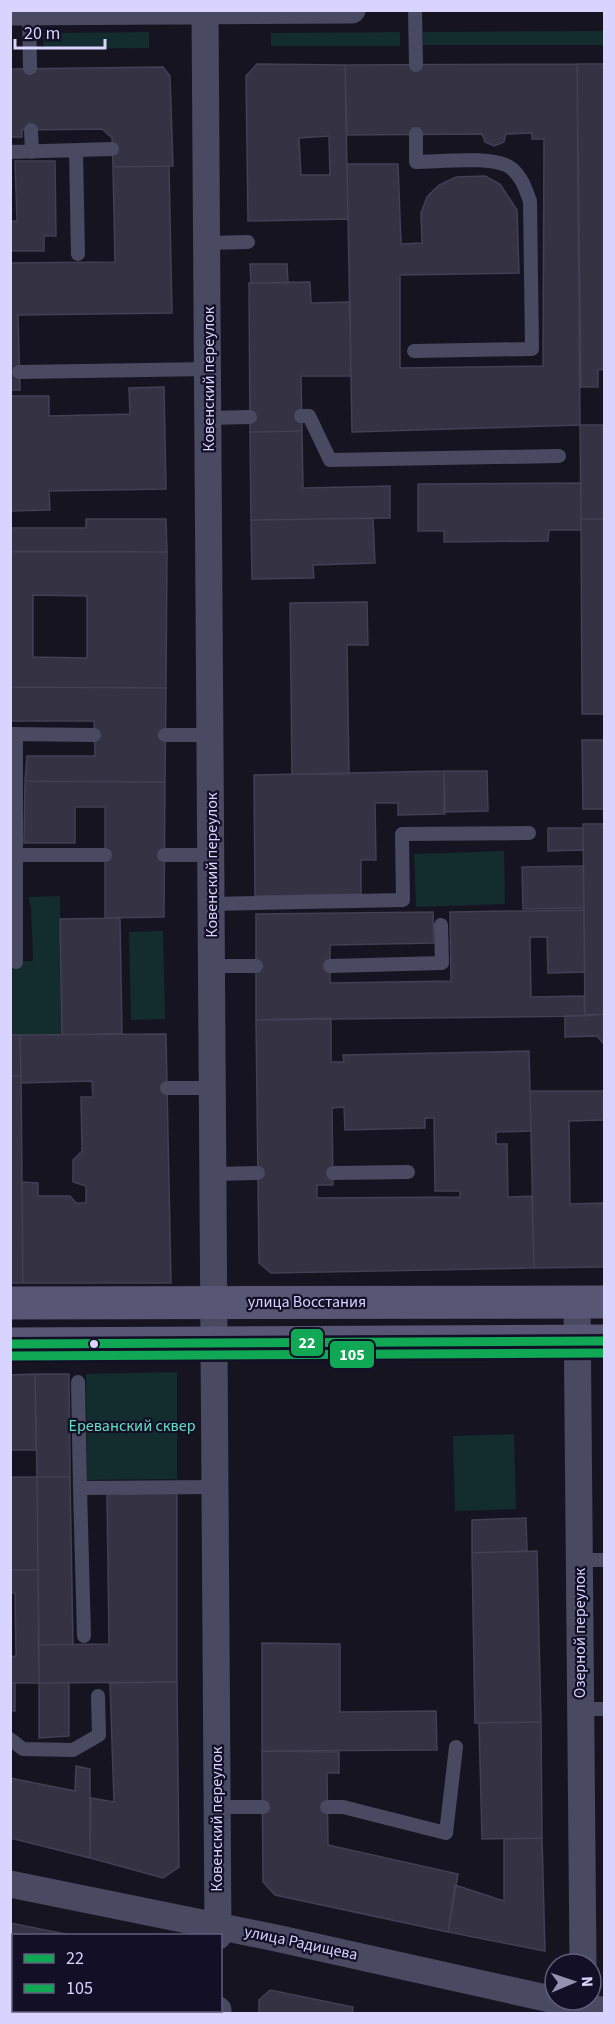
<svg xmlns="http://www.w3.org/2000/svg" width="615" height="2024" font-family="'Source Sans 3',sans-serif">
<style>
.green{fill:#132c2d}
.building{fill:#343243;stroke:#433f54;stroke-width:1.5;fill-rule:evenodd}
.lines{fill:none;stroke-linecap:round;stroke-linejoin:round}
.lane{stroke:#4a4962;stroke-width:14}
.street{stroke:#4a4962;stroke-width:27}
.secondary{stroke:#575674;stroke-width:33}
.bus-1-casing{stroke:#130f26;stroke-width:14}
.bus-2-casing{stroke:#130f26;stroke-width:14}
.bus-1{stroke:#10a855;stroke-width:9}
.bus-2{stroke:#10a855;stroke-width:9}
.bus-dot{fill:#d9d4ff;stroke:#130f26;stroke-width:2}
.labels{text-anchor:middle;dominant-baseline:central;stroke-width:4.5;stroke-linejoin:round;paint-order:stroke}
.street-label{font-size:16px;fill:#d9d4ff;stroke:#130f26}
.park-label{font-size:16px;fill:#5fe0c0;stroke:#130f26}
.line-badge{stroke:#130f26;stroke-width:2}
.badge-label{font-size:16px;text-anchor:middle;font-weight:bold;fill:#fff}
</style>
<rect width="100%" height="100%" fill="#161421"/>
<path class="green" d="M604,31v14h-181v-13z
M149,32v16l-105,1 -1,-16z
M400,32v14h-129v-13z
M504,851l1,53 -89,3 -2,-53z
M60,896l2,139h-51l-1,-73 23,-1 -2,-55 -3,-9z
M163,931l2,88 -34,1 -2,-88z
M177,1372v107l-90,1 -1,-106z
M514,1434l2,75 -61,2 -2,-75z"/>
<path class="building" d="M257,64l88,1 3,154 -100,2 -2,-145zM329,136l1,39h-29l-2,-37z
M577,64h27v305l-6,1v17h-17z
M577,64l3,361 -228,7 -5,-268h51l3,80 21,-1 -1,-30 6,-16 12,-12 17,-8 29,-1 15,8 17,26 2,63 -119,2v93l143,-2 1,-227h-12v-6l-26,1 -2,8 -10,4 -9,-4 -3,-8 -135,1 -2,-70z
M163,67l7,9 3,90 -60,1 -1,-29 -10,-9 -80,1v7h-12v-68z
M15,161h40l1,75h-12v15h-34v-30h7z
M169,166l3,147 -154,2 2,75h-10v-127l105,-1 -2,-95z
M250,264h37l1,19h-37z
M310,282l1,21 39,-1 1,74h-50l1,55 -52,1 -1,-149z
M164,387l2,102 -117,2 1,19 -40,1v-115h39v20l81,-2 -1,-26z
M580,425h24v94h-23z
M302,431l1,57 87,-2v32l-139,2 -1,-88z
M581,483v47h-32l-1,11 -104,1v-11h-26v-47z
M373,518l2,45 -62,2 1,13 -62,1 -1,-59z
M86,519h80l1,33 -157,-1v-23h76z
M581,519h23v195h-22z
M10,552h157l-1,136 -156,-1zM33,595l54,1v62l-54,-1z
M367,602l1,43h-21l2,129h-57l-2,-171z
M10,687l156,1 -1,94 -140,-1 2,-25h68l-1,-35h-84z
M582,740h22v69h-21z
M444,771h43l1,40 -44,1z
M444,771l1,43 -47,1v-12h-23l1,57h-15v34l-106,2 -1,-121z
M25,781l140,1 -1,135 -59,1v-111h-30v36h-51z
M583,824h21v190l-19,2z
M548,828h35v22l-35,1z
M583,866l1,42 -61,1 -1,-42z
M584,910l1,62 -37,1 -1,-36h-17l1,60 53,-1 1,20 -329,4v-106l177,-2 1,31 -104,2v38l121,-2 -1,-69z
M120,918l2,116 -60,1 -2,-116z
M604,1014v30l-7,-8 -32,1v-21z
M331,1018v44h13l-1,-7 186,-4 2,80 -35,1v12h11l1,53 24,-1 2,72 -263,5 -12,-10 -3,-243zM344,1107l1,23 80,-2v-10h9l1,73h25v6l-143,1v-13h16l-1,-77z
M166,1034l5,249h-148l-1,-101 16,1v13h32l6,7h10v-17l-13,-4v-22l9,-9 -1,-54h12l-1,-16 -71,2 -1,-48z
M10,1035h10l1,41h-11z
M10,1076h11l2,207h-13z
M530,1091h74v29l-35,1 1,83 34,-1v64l-70,1z
M35,1374h34l1,103h-33z
M35,1374l1,76h-26v-75z
M10,1477h27l1,93h-28z
M37,1477h33l3,168h-34z
M177,1493v189l-138,1v-38l70,-1 -2,-150z
M526,1518l1,33 -55,2v-33z
M537,1551l4,171 -66,1 -3,-170z
M10,1570h28l1,113h-29v-26l6,-1 -1,-63h-5z
M262,1643l78,1v68l96,-1 1,39 -175,1z
M177,1682l2,185 -16,11 -73,-20 1,-60 23,4 -4,-119z
M10,1683h5v28h-5z
M39,1683h30v53l-30,2z
M541,1722l1,116 -60,1 -3,-116z
M262,1751l77,1v21h-12l1,72 130,29 -10,58 -173,-37 -12,-13z
M76,1766l14,3v89l-80,-20v-60l65,13z
M542,1838l3,113 -97,-19 7,-47 49,16v-62z
M10,1923l65,13h-61v62h-4z
M270,1990l83,17 -1,7h-93v-14z
M90,2010h85v4h-67z"/>
<g class="lines">
<path class="lane" d="M415,10l1,55
M29,12l1,56
M31,130l1,22
M76,151l2,103
M10,152l102,-3
M208,243l40,-1
M414,351l118,-2 -2,-148c-5,-13 -8,-24 -19,-33 -17,-13 -72,-6 -95,-6v-28
M19,372l190,-3
M301,416h8l21,44 229,-4
M209,418l41,-1
M10,734l84,1
M165,735h46
M10,855h95
M164,855h48
M212,904l191,-4 -1,-66 127,-1
M16,962v-228
M212,966h44
M330,966l112,-3 -1,-38
M167,1088h47
M333,1173l75,-1
M214,1174l44,-1
M78,1382l2,106
M579,1560h25
M84,1636l-4,-148 136,-1
M580,1709h24
M10,1739l13,10 50,1 26,-15 -1,-39
M217,1807h46
M327,1807h16l103,26 10,-86"/>
<path class="street" d="M205,11l13,1925
M10,12l342,-2
M577,1302l6,662
M10,1884l266,54 279,62
M557,2000l47,11
M218,2010v4"/>
<path class="secondary" d="M10,1303l594,-1
M10,1344l594,-3"/>
<defs>
<path id="bus-1" d="M10,1344l594,-3"/>
<path id="bus-2" d="M10,1356l594,-3"/>
</defs>
<use href="#bus-1" class="bus-1-casing"/>
<use href="#bus-2" class="bus-2-casing"/>
<use href="#bus-1" class="bus-1"/>
<use href="#bus-2" class="bus-2"/>
</g>
<circle class="bus-dot" cx="94" cy="1344" r="5"/>
<g class="labels">
<g class="street-label">
<text transform="translate(209 379) rotate(-90)">Ковенский переулок</text>
<text transform="translate(212 865) rotate(-90)">Ковенский переулок</text>
<text x="307" y="1302">улица Восстания</text>
<text transform="translate(580 1633) rotate(-90)">Озерной переулок</text>
<text transform="translate(217 1819) rotate(-90)">Ковенский переулок</text>
<text transform="translate(301 1943) rotate(12)">улица Радищева</text>
</g>
<g class="park-label">
<text x="132" y="1426">Ереванский сквер</text>
</g>
</g>
<g class="line-badge">
<rect x="290" y="1328" width="34" height="29" rx="6" fill="#10a855"/>
<rect x="329" y="1340" width="46" height="29" rx="6" fill="#10a855"/>
</g>
<g class="badge-label">
<text x="307" y="1348">22</text>
<text x="352" y="1360">105</text>
</g>
<rect width="615" height="2024" fill="none" stroke="#d9d4ff" stroke-width="24"/>
<rect x="12" y="1934" width="210" height="78" fill="#130f26" stroke="#625e7d" stroke-width="1.5"/>
<rect x="24" y="1954" width="30" height="9" fill="#10a855" stroke="#625e7d" stroke-width="1.5"/>
<text x="66" y="1964" font-size="18" fill="#d9d4ff">22</text>
<rect x="24" y="1984" width="30" height="9" fill="#10a855" stroke="#625e7d" stroke-width="1.5"/>
<text x="66" y="1994" font-size="18" fill="#d9d4ff">105</text>
<g transform="translate(573 1982) rotate(88)"><circle r="28" fill="#130f26" stroke="#625e7d" stroke-width="1.5"/>
<path d="M0-4.5L10 22L0 15L-10 22Z" fill="#9591b1"/>
<text y="-9" font-size="16" font-weight="bold" text-anchor="middle" fill="#d9d4ff">N</text>
</g>
<path d="M15 39v9h90v-9" fill="none" stroke="#d9d4ff" stroke-width="3"/>
<text x="24" y="39" font-size="18" fill="#d9d4ff" stroke="#130f26" stroke-width="4.5" paint-order="stroke">20 m</text>
</svg>
